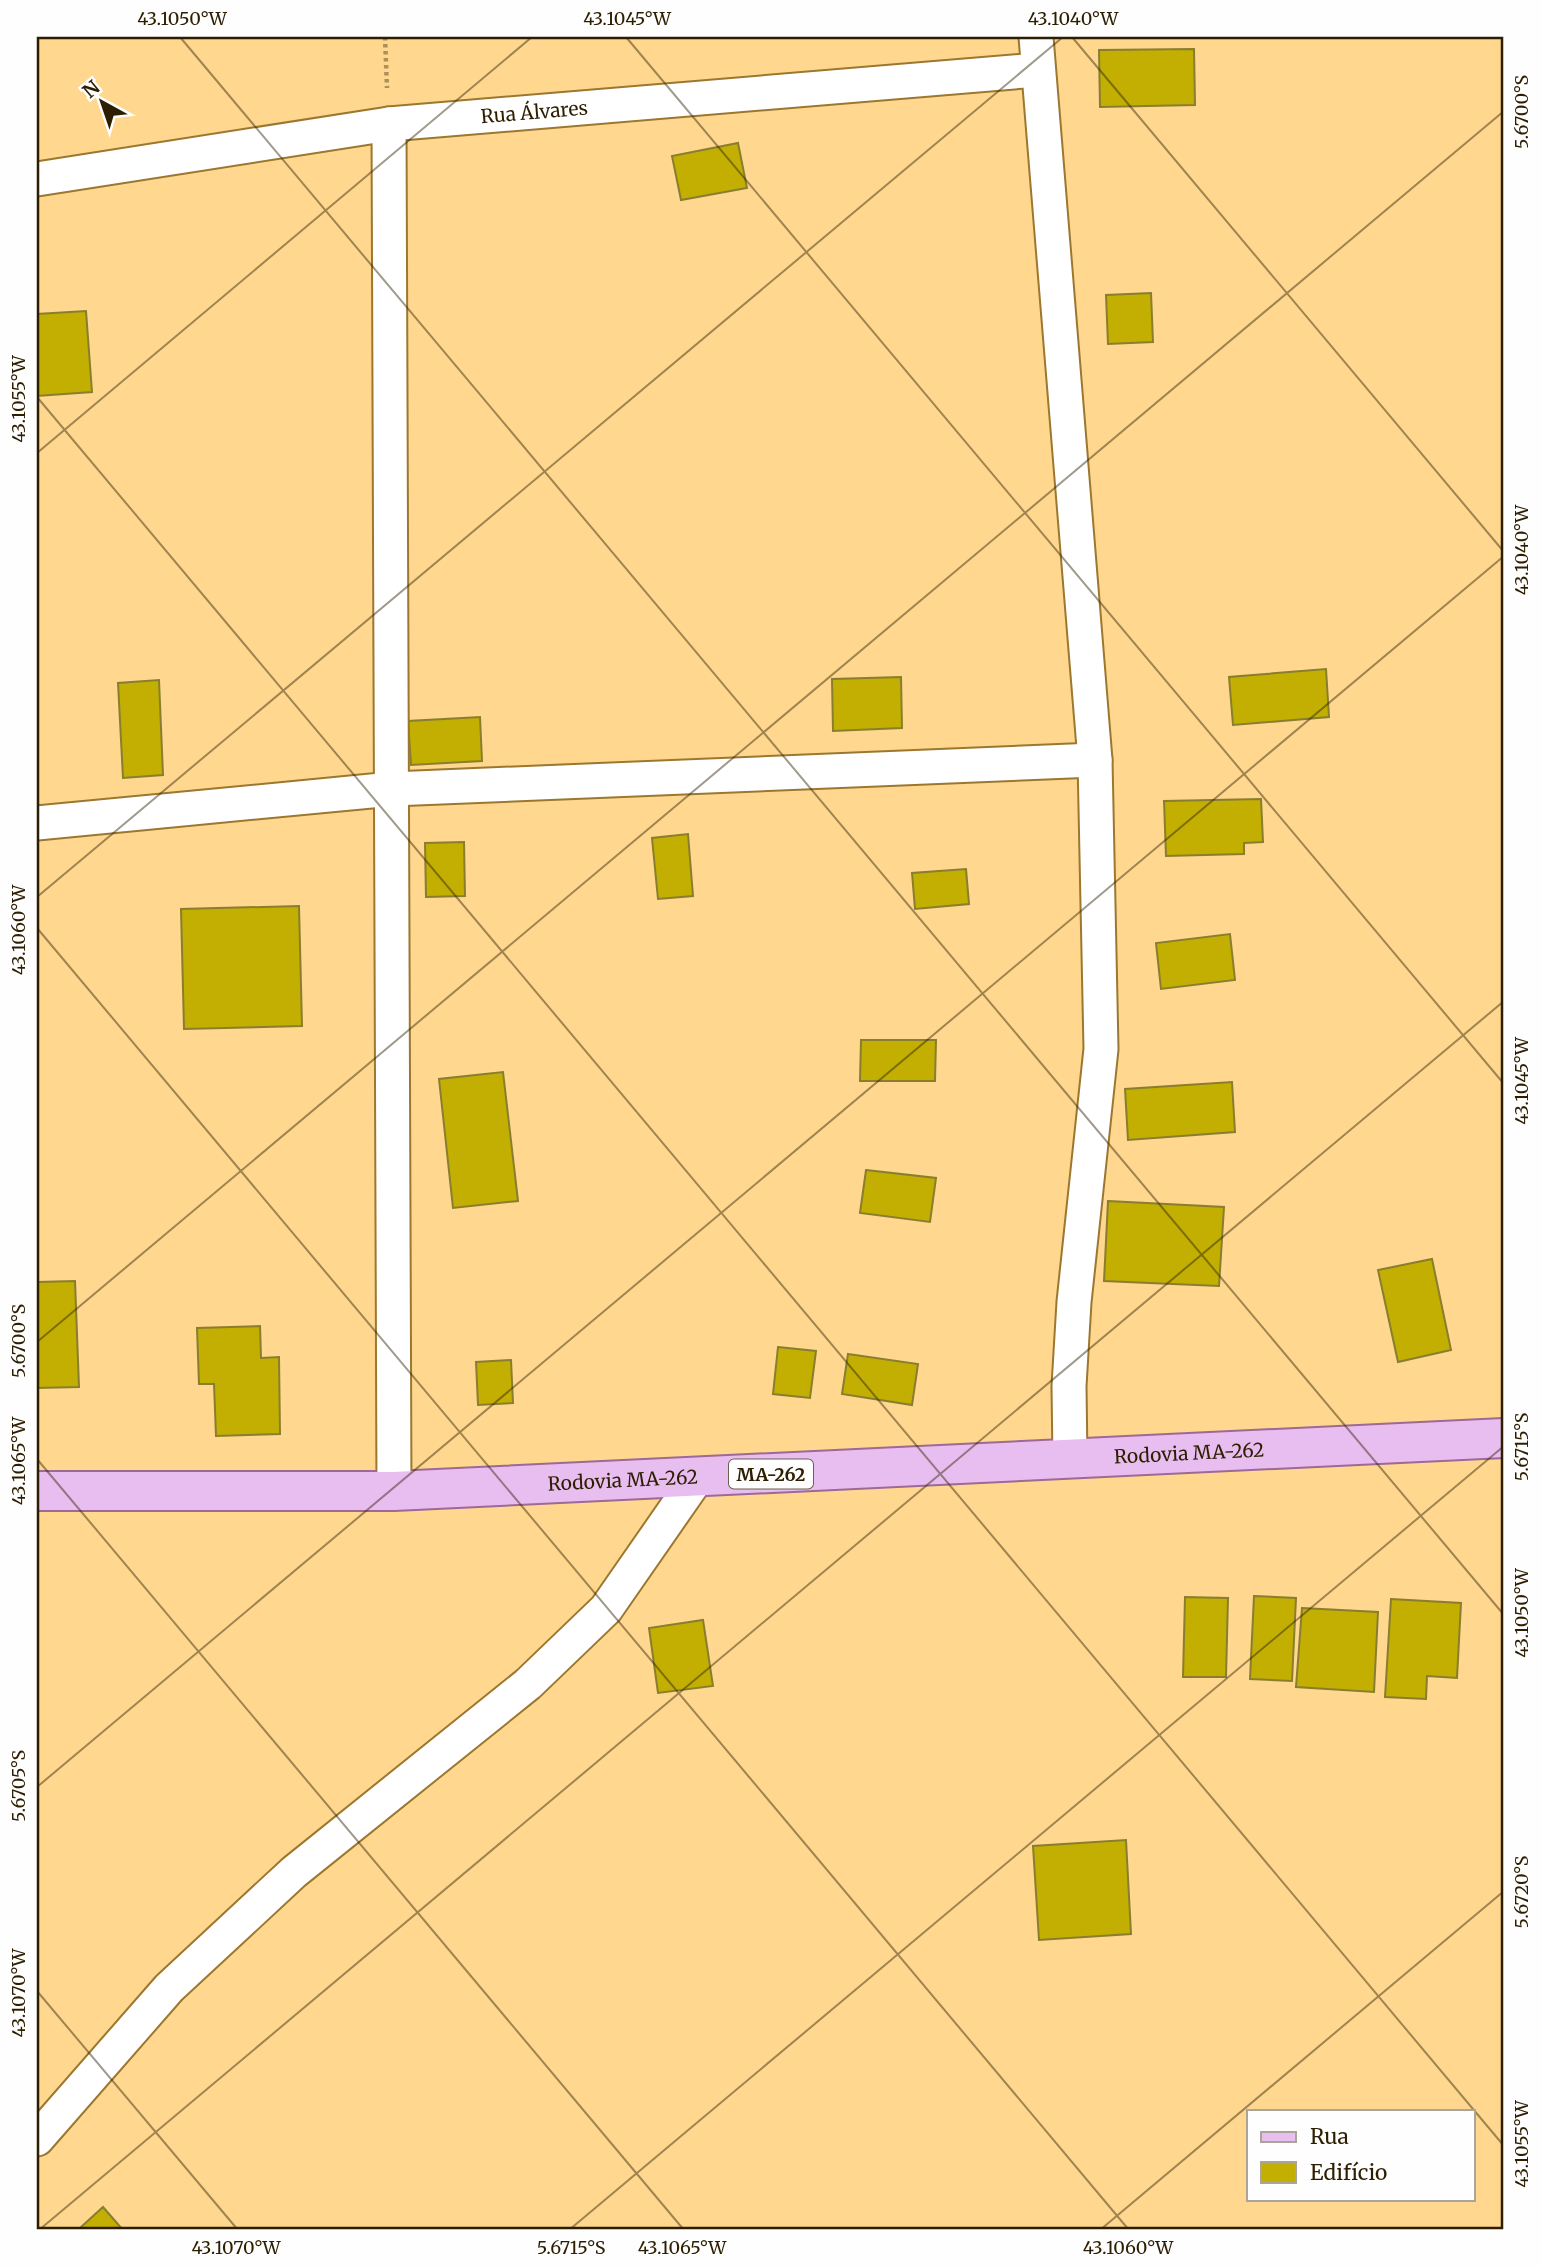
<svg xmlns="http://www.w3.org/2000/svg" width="1541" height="2267" font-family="Merriweather,serif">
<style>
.building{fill:#c2af02;stroke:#897e2f;stroke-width:2}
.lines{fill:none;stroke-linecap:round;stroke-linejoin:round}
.street-casing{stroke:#9c772f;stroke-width:37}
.primary-casing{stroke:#9d6996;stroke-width:42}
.path{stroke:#ad8f58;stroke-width:4.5;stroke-dasharray:3.5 3.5;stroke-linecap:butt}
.street{stroke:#fff;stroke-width:33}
.primary{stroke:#e8bdf0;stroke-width:38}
.ticks{fill:none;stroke:#2d1e01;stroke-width:2;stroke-opacity:0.45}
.labels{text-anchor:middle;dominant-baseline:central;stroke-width:7;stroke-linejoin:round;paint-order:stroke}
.shield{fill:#fefefe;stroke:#6c614d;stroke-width:2}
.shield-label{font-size:18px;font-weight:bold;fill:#2d1e01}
.street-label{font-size:19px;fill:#2d1e01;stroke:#fefefe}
.neatline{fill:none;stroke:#2d1e01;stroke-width:2.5}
.ticks-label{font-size:18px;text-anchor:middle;fill:#2d1e01}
</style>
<rect width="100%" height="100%" fill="#ffd78f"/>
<path class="building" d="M1194,49l1,56 -95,2 -1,-57z
M738,143l9,45 -66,12 -9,-44z
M1151,293l2,49 -45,2 -2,-49z
M86,311l6,81 -55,4v-82z
M1326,669l3,48 -96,8 -4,-48z
M901,677l1,51 -69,3 -1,-52z
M159,680l4,95 -40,3 -5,-95z
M480,717l2,44 -71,4 -3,-44z
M1261,799l2,43 -19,1v11l-78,2 -2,-55z
M688,834l5,62 -35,3 -6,-61z
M464,842l1,54 -39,1 -1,-54z
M966,869l3,35 -54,5 -3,-36z
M299,906l3,120 -118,3 -3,-120z
M1230,934l5,46 -74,9 -5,-46z
M861,1040h75l-1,41h-75z
M503,1072l15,129 -65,7 -14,-129z
M1232,1082l3,50 -107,8 -3,-51z
M866,1170l70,8 -6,44 -70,-9z
M1108,1201l116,6 -5,79 -115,-5z
M1432,1259l19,91 -53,12 -20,-92z
M75,1281l4,106 -42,1v-106z
M260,1326l1,32 18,-1 1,77 -64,2 -2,-52h-15l-2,-56z
M778,1347l38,4 -6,47 -37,-4z
M848,1354l70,10 -6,41 -70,-11z
M511,1360l2,43 -35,2 -2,-43z
M1254,1596l42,2 -4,83 -42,-2z
M1185,1597l43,1 -2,79h-43z
M1391,1599l70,4 -4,75 -30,-2 -1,23 -41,-2z
M1302,1608l76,4 -4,80 -78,-5z
M703,1620l10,66 -55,7 -9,-65z
M1126,1840l5,94 -92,6 -6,-94z
M103,2207l20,23h-39l-3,-3z"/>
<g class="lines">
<defs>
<g id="street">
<path d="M1036,37l59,723 6,289 -27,253 -5,84 1,74"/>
<path d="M389,124l5,1367"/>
<path id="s1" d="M37,179l352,-55 648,-54"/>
<path d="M37,823l355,-34 703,-29"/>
<path d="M37,2139l132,-151 125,-116 234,-188 78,-75 91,-131"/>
</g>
<g id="primary">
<path id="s2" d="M37,1491h357l1110,-53"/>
</g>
</defs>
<use href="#street" class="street-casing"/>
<use href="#primary" class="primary-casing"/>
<path class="path" d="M385,37l2,51"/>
<use href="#street" class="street"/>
<use href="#primary" class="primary"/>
</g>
<path class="ticks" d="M180,37l1324,1578M626,37l878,1047M1072,37l432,515M37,397l1467,1749M37,453l495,-416M37,897l1026,-860M37,928l1092,1302M37,1342l1467,-1231M37,1459l647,771M37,1787l1467,-1231M37,1991l201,239M39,2230l1465,-1229M569,2230l935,-784M1100,2230l404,-339"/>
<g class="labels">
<rect class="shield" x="729" y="1459.5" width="84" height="29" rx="5"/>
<g class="shield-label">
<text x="771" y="1474">MA-262</text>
</g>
<g class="street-label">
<text stroke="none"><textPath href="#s1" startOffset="502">Rua Álvares</textPath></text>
<text stroke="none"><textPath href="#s2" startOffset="1153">Rodovia MA-262</textPath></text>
<text stroke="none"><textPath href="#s2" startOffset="586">Rodovia MA-262</textPath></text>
</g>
</g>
<rect width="1541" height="2267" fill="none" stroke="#fefefe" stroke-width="77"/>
<rect x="1247" y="2110" width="228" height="91" fill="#fefefe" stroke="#aaa499" stroke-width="2"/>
<rect x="1261" y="2132" width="35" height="10" fill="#e8bdf0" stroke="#aaa499" stroke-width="2"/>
<text x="1310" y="2144" font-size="21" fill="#2d1e01">Rua</text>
<rect x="1261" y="2162" width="35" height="21" fill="#c2af02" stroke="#aaa499" stroke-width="2"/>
<text x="1310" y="2180" font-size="21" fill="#2d1e01">Edifício</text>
<g transform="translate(102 102) rotate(320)" stroke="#fefefe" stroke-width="5" paint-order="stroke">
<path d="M0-5L12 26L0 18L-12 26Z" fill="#2d1e01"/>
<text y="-10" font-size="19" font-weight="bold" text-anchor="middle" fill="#2d1e01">N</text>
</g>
<rect x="38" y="38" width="1464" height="2190" class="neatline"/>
<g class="ticks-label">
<text x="182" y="25">43.1050°W</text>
<text x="627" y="25">43.1045°W</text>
<text x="1073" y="25">43.1040°W</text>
<text transform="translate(1522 112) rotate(-90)" y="6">5.6700°S</text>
<text transform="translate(19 399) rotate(-90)" y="6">43.1055°W</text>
<text transform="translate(1522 550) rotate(-90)" y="6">43.1040°W</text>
<text transform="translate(19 930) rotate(-90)" y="6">43.1060°W</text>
<text transform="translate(1522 1081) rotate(-90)" y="6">43.1045°W</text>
<text transform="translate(19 1341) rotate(-90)" y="6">5.6700°S</text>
<text transform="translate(1522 1447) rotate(-90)" y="6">5.6715°S</text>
<text transform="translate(19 1461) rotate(-90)" y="6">43.1065°W</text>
<text transform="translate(1522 1613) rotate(-90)" y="6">43.1050°W</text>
<text transform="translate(19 1786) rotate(-90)" y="6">5.6705°S</text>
<text transform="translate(1522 1892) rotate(-90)" y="6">5.6720°S</text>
<text transform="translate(19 1993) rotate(-90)" y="6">43.1070°W</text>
<text transform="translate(1522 2144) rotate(-90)" y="6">43.1055°W</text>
<text x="236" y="2254">43.1070°W</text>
<text x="571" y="2254">5.6715°S</text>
<text x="682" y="2254">43.1065°W</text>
<text x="1128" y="2254">43.1060°W</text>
</g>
</svg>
